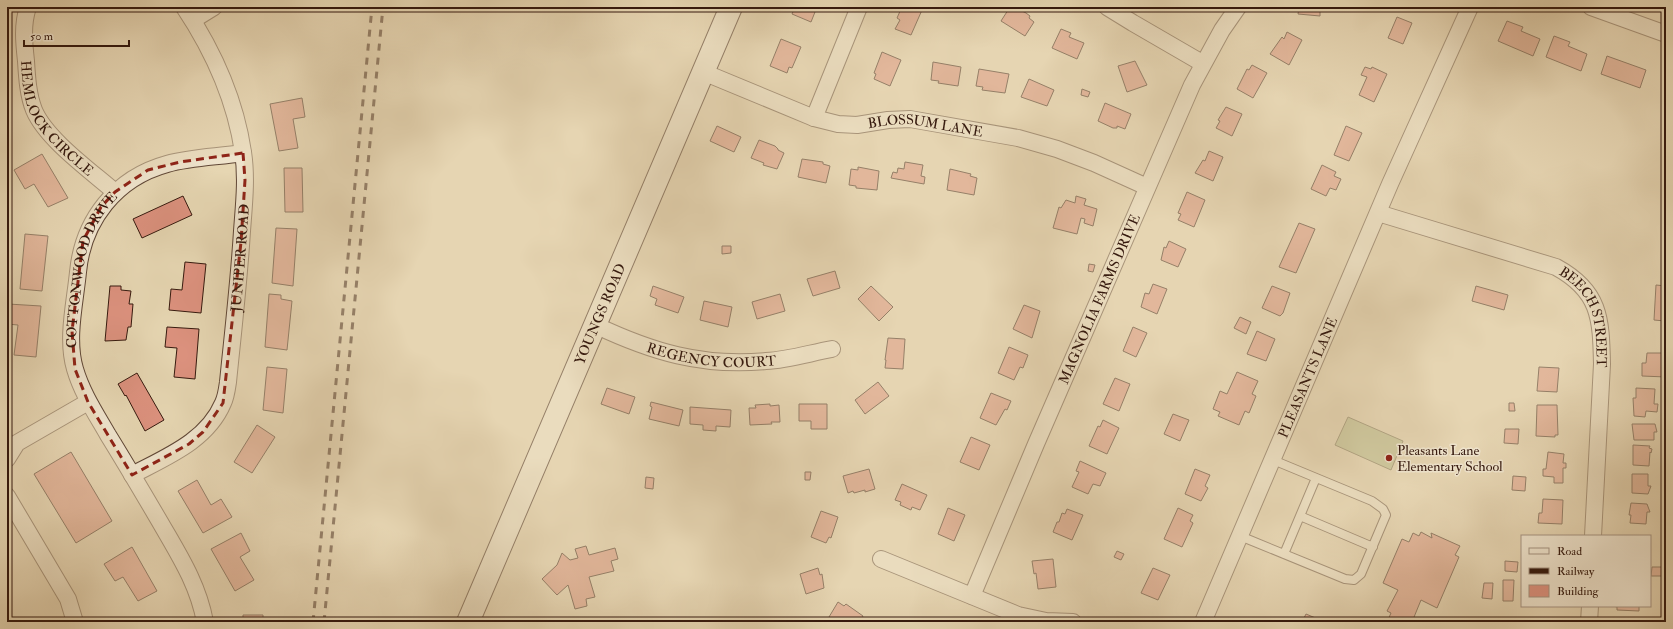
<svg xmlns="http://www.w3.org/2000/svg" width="1673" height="629" font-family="'IM FELL Double Pica',serif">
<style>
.green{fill:#b8bd8a;stroke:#766b4c}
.building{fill:#dd927f;stroke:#35190e}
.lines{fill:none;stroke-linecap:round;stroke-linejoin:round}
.lane-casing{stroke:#614837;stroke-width:10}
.street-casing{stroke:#614837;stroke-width:18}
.secondary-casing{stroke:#35190e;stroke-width:24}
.lane{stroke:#efe4cd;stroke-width:8}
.street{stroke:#efe4cd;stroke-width:16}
.secondary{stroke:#efe4cd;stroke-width:22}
.rail{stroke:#35190e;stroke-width:3;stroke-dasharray:7 7;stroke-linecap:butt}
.marked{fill:none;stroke:#8f2418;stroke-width:3;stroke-dasharray:8 5;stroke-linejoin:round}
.poi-dot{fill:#8f2418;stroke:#efe4cd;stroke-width:1.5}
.labels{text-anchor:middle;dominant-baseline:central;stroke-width:3;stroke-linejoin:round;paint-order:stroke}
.street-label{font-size:14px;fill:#35190e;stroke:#efe4cd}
.poi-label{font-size:14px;fill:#35190e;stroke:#efe4cd;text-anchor:start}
</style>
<rect width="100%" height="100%" fill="#e6d6b2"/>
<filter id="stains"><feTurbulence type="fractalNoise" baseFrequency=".005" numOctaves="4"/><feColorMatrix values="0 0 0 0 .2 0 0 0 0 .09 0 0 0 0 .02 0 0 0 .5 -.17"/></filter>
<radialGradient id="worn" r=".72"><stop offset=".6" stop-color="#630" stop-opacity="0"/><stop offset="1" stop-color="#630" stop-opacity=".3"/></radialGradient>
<path class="green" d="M1348,417l55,24 -12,29 -56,-25z"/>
<path class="building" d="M795,7h22l-6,15 -19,-8z
M906,7h10l6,3 -11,25 -16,-6 5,-9 -3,-2 4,-9 3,1z
M1010,7h4l12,6 4,3 -1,2 5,4 -9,14 -24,-15z
M1301,7h19v9l-22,-2 1,-6z
M1397,17l15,6 -9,21 -15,-6z
M1507,21l16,6 -2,4 19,8 -7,17 -35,-15z
M1061,29l10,4 -2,4 15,6 -7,16 -25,-11z
M1287,32l15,8 -13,25 -19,-11 12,-17 2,2z
M1554,36l16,6 -2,4 19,8 -6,17 -35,-14z
M781,39l20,8 -9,21 -3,-1 -2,6 -17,-7z
M882,52l19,8 -11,26 -16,-7 2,-5 -2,-1z
M1607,56l39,14 -6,18 -39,-14z
M1135,61l12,24 -20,7 -9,-26z
M933,62l28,5 -3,19 -20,-3 1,-2 -8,-1z
M1252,65l15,8 -14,25 -16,-9 10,-20 2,1z
M1365,67l6,2 1,-2 15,7 -13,28 -15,-7 8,-18 -6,-2z
M979,69l30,5 -4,19 -23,-3 1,-3 -7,-1z
M1029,79l25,11 -7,16 -26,-9z
M1082,89l8,3 -2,5 -7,-2z
M302,98l3,19 -12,2 5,29 -19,3 -9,-47z
M1105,103l26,11 -6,15 -8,-3v2h-4l-15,-7z
M1226,107l16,7 -10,22 -16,-8 4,-7 -2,-1z
M717,126l24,11 -7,15 -24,-11z
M1346,126l16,7 -13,28 -15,-6z
M759,140l16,6 3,3v1l6,3 -7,16 -14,-4 1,-2 -13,-5z
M1209,151l14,6 -10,24 -18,-8 8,-13 2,1z
M42,154l26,44 -20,9 -14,-23 -9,5 -11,-19z
M802,159l21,3v2l7,2 -4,17 -28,-6z
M905,162l18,3 -2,11 4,1 -1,7 -33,-6 2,-6 4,1 1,-5 6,1z
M1322,165l14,7 -2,4 7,3 -5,11 -6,-2 -4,8 -15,-7z
M858,167l21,4 -2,19 -21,-2v-2l-7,-1 2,-16 7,1z
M284,168h18l1,44h-18z
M950,169l21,5 -1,2 7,2 -3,17 -27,-5z
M1187,192l18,8 -11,27 -16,-7 3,-6 -3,-1z
M183,196l9,19 -50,23 -9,-19z
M1076,196l10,3 -2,6 13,4 -4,17 -9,-3 1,-4 -4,-1 -4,16 -24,-6 6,-21 2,1 5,-8 9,3z
M1299,223l16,6 -19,44 -17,-6z
M276,228l21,1 -4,57 -21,-3z
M25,234l23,2 -6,55 -22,-2z
M1169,241l17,8 -8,18 -17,-7 3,-13 2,1z
M722,246h9v7l-9,1z
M185,262l21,2 -5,49 -32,-3 2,-21 11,1z
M1089,264l6,1 -2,7 -5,-1z
M835,271l5,17 -27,8 -6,-17z
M1153,284l14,5 -10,25 -16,-7 4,-14 4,1z
M1656,285l10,1 -1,35 -11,-1z
M110,286h11v4l10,1 -2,13h4l-2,23h-3l-2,13 -21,1z
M653,286l31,11 -6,16 -23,-8 2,-6 -7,-3z
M871,286l22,21 -14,14 -21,-22z
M1272,286l18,7 -7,20 -3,3 -18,-8z
M1476,286l32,9 -4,15 -32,-9z
M269,294l12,1v4l11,2 -5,49 -22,-3z
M780,294l5,17 -28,8 -5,-17z
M704,301l28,6 -4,20 -28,-7z
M8,304l33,2 -5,51 -22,-2 4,-30 -11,-1z
M1024,305l16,6 -8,27 -19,-9z
M1240,317l11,5 -5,12 -12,-6z
M167,327l32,2 -4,50 -21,-2 3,-29 -12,-1z
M1133,327l14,6 -11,24 -13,-6z
M1257,331l18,8 -9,22 -19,-7z
M888,338l17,1 -2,30 -18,-1 1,-8h-1z
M1009,347l19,8 -5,13 -3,-1 -6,13 -16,-7z
M1647,353h15v12h4v12l-24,-1v-13h4z
M267,367l20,2 -4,44 -20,-3z
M1539,367l20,1 -2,24 -20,-1z
M1237,372l21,9 -6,13 4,2 -7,17 -4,-2 -6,14 -21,-9 2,-4 -7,-3 7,-18 7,3z
M137,373l27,47 -19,11 -19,-36 -1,1 -7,-12z
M1115,378l15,6 -11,27 -16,-7z
M878,382l11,14 -24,18 -10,-14z
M607,388l28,9 -6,17 -28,-10z
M1636,388l19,1 -1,15h4l-1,8 -11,-1 -1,6 -11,-1 -1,-18h3z
M991,393l20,8 -4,9 -2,-1 -9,16 -16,-7z
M651,402l32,8 -4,16 -30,-7 3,-12 -2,-1z
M1509,403h5l1,8h-6z
M770,404v2l9,-1 1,17h-9l1,2 -22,1 -1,-17h7l-1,-3z
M799,404h28v25h-16v-8h-12z
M1537,405h20l1,30h-3v2l-19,-1z
M690,407l41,3 -1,17 -14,-1v5l-13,-1v-5l-13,-1z
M1173,414l16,6 -9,21 -16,-7z
M1103,420l16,8 -12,26 -18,-8 9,-20 2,1z
M1632,424h23l2,8h-3v8h-20z
M257,425l18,12 -23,36 -18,-11z
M1505,429h14l-1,15 -14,-1z
M971,437l19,8 -11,25 -19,-8z
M1633,445l17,1 -1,2 3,1 -1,4 -1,-1 -1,14 -16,-1z
M71,452l41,69 -36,22 -42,-69z
M1548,452l16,2 -1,9h3v5h-3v15h-9v-6l-11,-1v-7h3z
M1080,461l26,12 -6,13 -7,-2 -5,10 -16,-7 7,-15 -3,-1z
M869,469l6,20 -10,3v-2l-11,3 -1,-2 -5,2 -5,-17z
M1195,469l15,6 -5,11 3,2 -7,13 -16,-7z
M805,472h6l-1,8h-5z
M1632,474h16v12h3l-3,8 -16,-1z
M1513,476l13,1 -1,14 -13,-1z
M646,477l8,1 -1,11 -8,-1z
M197,480l14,25 10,-6 11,18 -29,16 -25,-42z
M902,484l25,11 -7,15 -8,-3 -1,3 -11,-5 1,-3 -6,-2z
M1543,499l20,1 -1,24 -24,-1 1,-10h3z
M1631,503l16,1 3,8h-3l-1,12 -16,-1 1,-8h-2z
M948,508l17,7 -11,26 -16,-7z
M1178,508l15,7 -3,6 3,2 -11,24 -18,-8z
M1067,509l16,6 -11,25 -19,-8 4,-10h2l3,-9 3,1z
M821,511l17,6 -7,21 -2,-1 -3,6 -15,-6z
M1421,532l11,6 -1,-5 29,13 -5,9 4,2 -22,51 -16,-8 -9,22 -4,-2v2h-21l4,-9 -4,-2 11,-21 -15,-7 19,-44 7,3 4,-9 6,3z
M241,533l9,18 -10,6 14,23 -19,11 -24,-42z
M586,546l3,9 26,-7 3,11 -7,2 3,10 -25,6 6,20 -9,2 1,7 -12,3 -7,-24 -11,10 -15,-16 15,-14 5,-12 8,7 8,-2 -3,-9z
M132,547l25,44 -19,10 -15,-24 -8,4 -11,-17z
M1117,551l7,3 -3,6 -7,-3z
M1053,559l3,28 -18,2 -2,-16 -2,1 -2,-13z
M1505,561l13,1 -1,10 -12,-1z
M1652,567h14l-1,9h-14z
M818,568l2,7 2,-1 2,14 -18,6 -6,-20z
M1153,568l17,7 -12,25 -17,-7z
M1503,580h11l-1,21h-10z
M1484,583h9l-1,16 -10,-1z
M838,602l6,4 2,-2 17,12 -3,6h-23l-8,-5z
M1613,606h26v5l-22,-1v-3z
M1306,614l19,8h-23z
M243,615h20v7h-20z
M880,618l15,3v-3l13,2v2h-29z"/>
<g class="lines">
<defs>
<path id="lane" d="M1300,516l73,31
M1240,536l105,43 9,1 7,-6 25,-59 -3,-6 -11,-8 -99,-41
M1284,554l32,-76"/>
<g id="street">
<path id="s1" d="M28,7c-6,18 -4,36 -2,54 1,16 2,34 8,49 12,29 57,61 81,82"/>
<path d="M1107,7l26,16 69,40"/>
<path d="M1591,7l75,27"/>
<path d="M193,20l21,-13"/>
<path id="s2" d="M703,72l111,46 24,6 19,1 31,-5 22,-1 108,19 39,11 37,14 53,24"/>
<path d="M814,118l45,-111"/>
<path id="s3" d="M1378,213l178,54c44,24 45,51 46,97l-9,172"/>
<path id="s4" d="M595,325c57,27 107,42 171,36 22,-1 44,-8 66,-12"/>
<path d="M7,459l10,-16 71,-41"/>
<path id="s5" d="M132,475c34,-18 75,-34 91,-72 3,-6 4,-14 5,-21 5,-50 11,-101 14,-151 2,-27 5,-53 1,-79 -8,-54 -29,-100 -59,-145"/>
<path d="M7,496l61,103 7,23"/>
<path d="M881,559l137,56 28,6 27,1"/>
<path id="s6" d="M972,596l64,-152 156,-359 30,-55 16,-23"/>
<path id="s7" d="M205,622c-7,-38 -26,-67 -45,-100 -17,-29 -34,-58 -52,-87 -12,-21 -26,-42 -33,-66 -9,-30 0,-66 3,-97 5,-52 38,-94 89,-108 25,-7 51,-7 76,-11"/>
<path id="s8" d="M1203,622l187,-438 80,-177"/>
<path d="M1589,622l1,-16"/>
</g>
<g id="secondary">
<path id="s9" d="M468,622l263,-615"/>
</g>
</defs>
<use href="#lane" class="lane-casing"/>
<use href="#street" class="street-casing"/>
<use href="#secondary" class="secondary-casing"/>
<use href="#lane" class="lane"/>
<use href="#street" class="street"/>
<use href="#secondary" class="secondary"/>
<path class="rail" d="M313,622l59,-615
M324,622l59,-615"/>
</g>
<path d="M0 0H1673V629H0ZM243,153l2,27 -4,62 -18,161 -20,29 -14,12 -57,31 -44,-73 -13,-33 -3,-38 11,-90 18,-34 14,-15 33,-22 32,-8z" fill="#e6d6b2" fill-opacity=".55" fill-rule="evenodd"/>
<path class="marked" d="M243,153l2,27 -4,62 -18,161 -20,29 -14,12 -57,31 -44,-73 -13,-33 -3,-38 11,-90 18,-34 14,-15 33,-22 32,-8z"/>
<circle class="poi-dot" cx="1389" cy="458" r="4"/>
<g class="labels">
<g class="street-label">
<text stroke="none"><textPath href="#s1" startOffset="122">HEMLOCK CIRCLE</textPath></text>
<text stroke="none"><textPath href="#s2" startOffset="233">BLOSSUM LANE</textPath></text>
<text stroke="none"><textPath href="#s5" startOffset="265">JUNIPER ROAD</textPath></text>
<text stroke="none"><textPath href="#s7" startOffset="389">COTTONWOOD DRIVE</textPath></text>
<text stroke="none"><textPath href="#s6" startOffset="323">MAGNOLIA FARMS DRIVE</textPath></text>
<text stroke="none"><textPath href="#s9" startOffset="335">YOUNGS ROAD</textPath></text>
<text stroke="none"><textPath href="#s3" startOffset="248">BEECH STREET</textPath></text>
<text stroke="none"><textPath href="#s4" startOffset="122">REGENCY COURT</textPath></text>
<text stroke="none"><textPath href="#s8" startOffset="266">PLEASANTS LANE</textPath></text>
</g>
<g class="poi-label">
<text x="1397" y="450">Pleasants Lane<tspan x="1397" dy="16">Elementary School</tspan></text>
</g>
</g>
<rect width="1673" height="629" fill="none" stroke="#e6d6b2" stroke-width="24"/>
<rect x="8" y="8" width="1657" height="613" fill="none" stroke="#35190e" stroke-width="2"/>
<rect x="12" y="12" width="1649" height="605" fill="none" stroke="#35190e"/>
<rect x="1521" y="535" width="130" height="72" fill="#efe4cd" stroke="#a59381"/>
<rect x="1529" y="548" width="20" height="6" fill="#efe4cd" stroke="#a59381"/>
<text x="1557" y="555" font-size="12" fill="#35190e">Road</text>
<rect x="1529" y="568" width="20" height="6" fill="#35190e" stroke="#a59381"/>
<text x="1557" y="575" font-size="12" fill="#35190e">Railway</text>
<rect x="1529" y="585" width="20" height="12" fill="#dd927f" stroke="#a59381"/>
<text x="1557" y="595" font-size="12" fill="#35190e">Building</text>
<path d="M24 40v6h105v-6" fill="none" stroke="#35190e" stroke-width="2"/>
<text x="30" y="40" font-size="12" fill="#35190e" stroke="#efe4cd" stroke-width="3" paint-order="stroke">50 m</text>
<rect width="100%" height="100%" filter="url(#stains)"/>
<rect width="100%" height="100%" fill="url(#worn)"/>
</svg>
